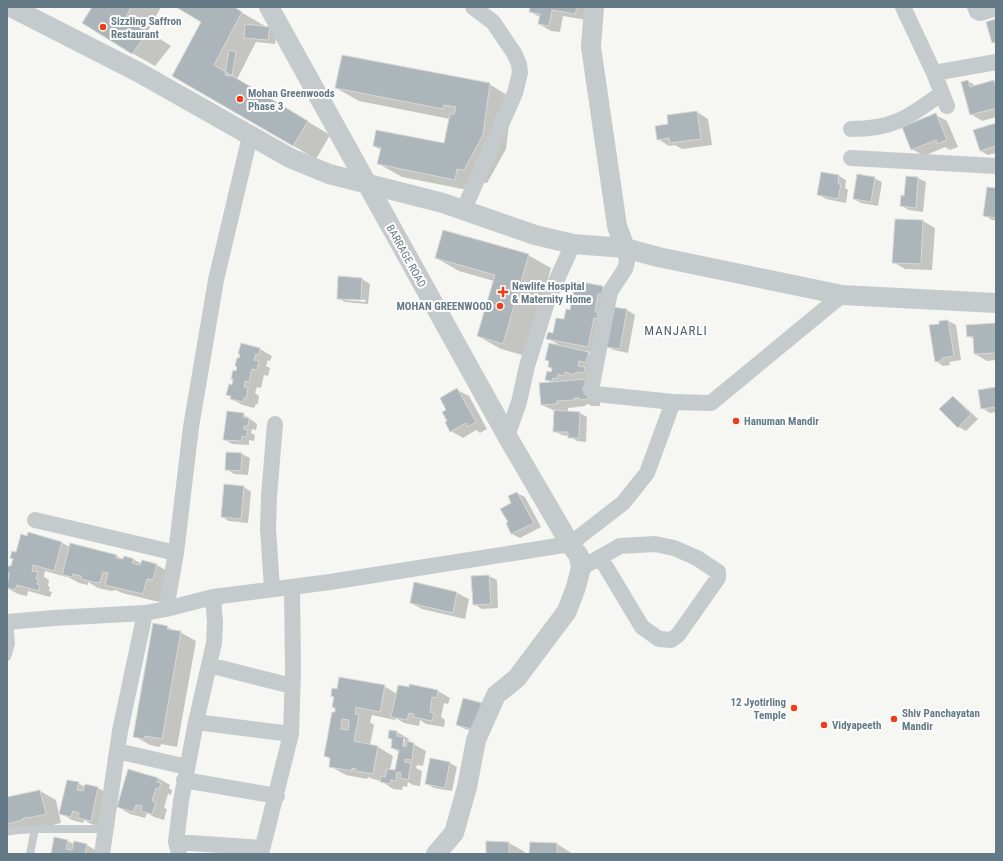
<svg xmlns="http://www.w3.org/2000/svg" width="1003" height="861" font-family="'Roboto Condensed',sans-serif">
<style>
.shadow{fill:#0003;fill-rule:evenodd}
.building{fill:#acb6ba;stroke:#d8d8d5;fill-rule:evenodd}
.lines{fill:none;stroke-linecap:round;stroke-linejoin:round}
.service{stroke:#c5cacc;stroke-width:8}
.minor{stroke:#c5cacc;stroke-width:16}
.tertiary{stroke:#c5cacc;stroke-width:20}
.poi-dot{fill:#f23b17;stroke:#fff;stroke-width:1.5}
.labels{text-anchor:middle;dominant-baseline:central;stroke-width:4;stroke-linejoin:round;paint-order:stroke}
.poi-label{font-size:11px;font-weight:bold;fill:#637986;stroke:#fff;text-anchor:start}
.street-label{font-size:11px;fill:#637986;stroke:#fff}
.quarter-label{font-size:13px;letter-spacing:1px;fill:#51616b;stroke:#fff}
</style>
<rect width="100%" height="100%" fill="#f6f6f2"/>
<path class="shadow" d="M93,7h68l-13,24 23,15 -16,20 -23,-13z
M177,7h55l33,19 -1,1 5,1 8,4 -2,12 -19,-2 -19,37 93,56 -14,24 -143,-83 30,-55z
M531,7h58l-2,13 -24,-4 -3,16 -9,-1 -12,-7 1,-7 -10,-5z
M968,81l8,5 17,-4 3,1v34l-14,4 -11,-7z
M489,84l23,14 -6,51 -19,34 -7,-1 -2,10 -76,-15 -23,-13 2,-14 -7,-4 71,-1 5,-26 -91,-18 -23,-13z
M697,112l11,7 4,26 -30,4 -7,-4 -6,1 -11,-7 11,-14z
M936,115l11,6 11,26 -8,3 -5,-3 -21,9 -12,-7z
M996,124v29l-8,2 -7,-4z
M839,176l7,4 -1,8 3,2 -2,13 -20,-4 -8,-5z
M906,177l12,1 8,4 -3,30 -14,-2 -8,-4 4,-9z
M874,178l8,4 -4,24 -17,-3 -7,-4z
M996,189v31h-4l-8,-5z
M896,220l27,1 12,7 -3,42 -27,-1 -12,-7z
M528,255l23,13 -25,88 -25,-7 -23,-13 16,-55 -35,-10 -23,-13z
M339,277l23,2 8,5 -2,20 -23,-2 -7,-4zM344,298l22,2 -1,2 -21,-2z
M576,282l27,5 12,7 -2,14 14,2 8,5 -7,38 -14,-3 -8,-4 -7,7 -14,-2 15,8v47h-8l-4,-2 -3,1 1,1 -18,2v4l12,1 7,4 -1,25 -9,-1 -8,-5 -7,-1 -8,-4 1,-20 -13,-6 10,-22 -6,-4 6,-6 1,-4 -4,-3 12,-20 -14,-8 6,-4 12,-13 5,-10z
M948,321l8,4 5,35 -12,2 1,3 -7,1 -7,-5 5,-36z
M996,324v36l-9,1 -12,-7 -1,-15 -6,-3z
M260,349l12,7 -2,5 -2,-1 -2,6 4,2 -2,8 -4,-1 -3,13 -4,-1 -2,6 4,3 -1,8h-2l-2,4 -11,-3 -12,-6 1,-2 -5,-2 6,-8 4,-15z
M996,388v24l-6,1 -8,-5z
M457,390l12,6 18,33 -7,4 -4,-3 -13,8 -12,-7 -3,-21z
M953,397l7,5 18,17 -12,12 -7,-4z
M243,414l14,10 -1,6 -4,-1 -1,4 4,2 -1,6 -5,-1v5l-17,-1 -8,-5z
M227,453l15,1 8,4 -2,17 -14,-1 -8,-5z
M244,487l7,5 -3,31 -19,-2 -7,-4z
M517,493l8,4 16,30 -21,11 -8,-4 -5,-10 2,-1 4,-20z
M62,543l8,4 47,9 7,4 9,-1 9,5 15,1 15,9 -9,13 -4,15 -37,-9 -6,-3 -4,1 -14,-3 -10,-6v3l-9,-2 -13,-7v1l-21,-6 -1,6 5,3 -1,6 2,1 -1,4 3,1 -2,5 -22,-6 -1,5 -9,-2 -11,-6 5,-20 5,-14z
M472,576h17l8,4 1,28 -16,1 -8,-5z
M415,584l42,9 12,6 -4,20 -43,-10 -11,-6z
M167,627l8,4 5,1 16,9 -19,106 -16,-3 -1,3 -10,-2 -16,-9z
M410,685l28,6 12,7 -2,6 -4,-1 -3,14 4,3 -1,7 -18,-3 -6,-4 -1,6 -15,-3 -8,-5 -1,2 -23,-5 -2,7 4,3 -4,20 8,2 15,9 -3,14 6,1 3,-19 -7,-4 1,-8 -4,-2 1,-7 7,1 12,7 -1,2 18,10 -3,15 -6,-1 -1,3 6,3 -2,15 -7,-1 -5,-3 -1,5 -4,-1 -1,4 -9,-1 -12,-8 -8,-2 -5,-2 -1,2 -21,-4 -16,-9 1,-7 -6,-3 11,-43 2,-23 46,-4 13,8 13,-6zM403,739h2l-2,12z
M489,708l-6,26 -18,-5 -8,-4z
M450,763l7,4 -5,24 -18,-3 -8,-4z
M129,770l29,8 12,7 -1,3 3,2 -1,5 -3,-1 -4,14 3,1 -3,11 -10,-3 -7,-4 -2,5 -15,-4 -12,-7z
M78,783l7,4 13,1 11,6 -7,33 -11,-3 -7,-4 -1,3 -11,-3 -12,-7z
M40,791l16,9 5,23 -54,13v-38z
M68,841l7,4h12l11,7v2h-46z
M509,843l16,9v2h-38z
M531,844h26l16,10h-42z"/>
<path class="building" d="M92,7h39l-5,10 22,15 -16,22 -50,-31z
M176,7h58l8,5 -28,53 94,56 -15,25 -121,-70 29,-54z
M530,7h47l-2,7 -23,-4 -3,16 -11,-2 2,-10 -11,-2z
M996,19v23l-4,1 -6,-21z
M245,24l25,3 -2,13 -24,-2z
M229,50l7,2 -4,24 -7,-1z
M342,55l148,28 -7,52 -19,35 -7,-1 -2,11 -78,-16 4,-16 -8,-2 3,-16 68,13 6,-29h4l2,-7 -12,-2 -1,4 -108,-21z
M968,80l2,7 24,-7 2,9v19l-26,7 -9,-33z
M697,111l4,28 -31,4 -1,-5 -12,2 -2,-14 13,-2 -1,-9z
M936,113l11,27 -10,4 -1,-4 -25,10 -9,-23z
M996,123v23l-16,5 -7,-21z
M821,172l18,3 -1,9h3l-3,15 -21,-4z
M857,174l18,3 -4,25 -18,-3z
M906,176l12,1 -2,31 -16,-2 1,-11 3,1z
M987,187l9,1v30l-13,-2z
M895,219l28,1 -2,44 -29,-1z
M443,230l86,24 -26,90 -26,-8 18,-61 -60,-17z
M338,276l24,2 -1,22 -24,-1z
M575,281l28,5 -1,8h-4l-3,18h3l-1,7 -3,-1 -6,29 -42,-8 2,-7 5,1 3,-15 8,1 2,-10 4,1z
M612,307l15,2 -7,40 -15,-2z
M948,320l6,36 -12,2v3l-7,1 -6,-37 10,-1v-3z
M996,323v30l-22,1 -1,-18 -6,1 -1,-12z
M241,343l19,5 -1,7 -3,-1 -2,6 5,1 -2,9 -5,-1 -3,13 -4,-1 -1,6 4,1 -1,4h1l-2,6h-2l-1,4 -13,-3 1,-3 -5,-1 3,-11 3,1 1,-6h-2l2,-9 3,1 1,-4 -2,-1 2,-8h2l1,-4h-2z
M549,343l40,9 -3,11 -7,-2 -1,5 7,1 -1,6 -8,-1 -1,3 -10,-3 -1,4 -6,-2 -1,5 -4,-1 -1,3 -7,-1 2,-9 4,1 1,-4 -4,-1 1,-6 -4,-1z
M586,379v8h-3v4h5v8l-9,1v-2h-5v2l-17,1v3l-16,1 -2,-22z
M996,387v20l-15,2 -3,-19z
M457,388l19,34 -8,5 -2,-4 -16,9 -5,-10 2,-1 -5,-9 4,-2 -6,-12z
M953,396l18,18 -13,14 -19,-19z
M554,410l26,2 -1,26h-11v-6h-15z
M227,411l17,2 -1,4 6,1 -1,8h-4v3l4,1 -2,7 -4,-1 -1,5 -18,-1z
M226,452l16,1 -1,18 -16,-1z
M224,484l20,2 -3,33 -20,-2z
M517,492l17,31 -23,11 -5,-11 2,-1 -8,-13 11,-6 -3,-7z
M28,532l34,10 -8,29 -21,-6 -1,6 6,1 -2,7h3l-2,5 3,1 -1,6 -22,-6 -2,5 -8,-2 2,-15h-2v-3l1,-4h3l2,-7 -3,-1 2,-7 4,1 5,-18 6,2z
M70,543l47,12 -1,3 7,1 1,-3 10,3 -2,4 8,2 2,-5 15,4 -4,16 -6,-1 -4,15 -38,-9 3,-12 -5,-1 -3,11 -3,-1v1l-16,-4v-3l-8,-2 -1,3 -10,-2z
M489,575l2,29 -18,1 -2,-29z
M414,582l43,10 -4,21 -43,-10z
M153,623l15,3 -1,3 14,2 -19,108 -17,-3 -1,3 -11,-2z
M339,677l46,8 -5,27 -24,-5 -1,7 4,1 -5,26 24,5 -5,28 -17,-3v-2l-4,-1v3l-23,-4 1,-9 -6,-2 8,-44h3v-4l-3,-1 2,-10 -3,-1 1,-8 5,1zM342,719l7,1 -1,10 -7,-1z
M409,684l29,6 -1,8 -5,-1 -2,15 4,1 -2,8 -19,-4 1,-3 -5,-1 -2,7 -16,-3 7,-32 11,2z
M463,698l19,5 -7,27 -19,-5z
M389,730l8,1v5l7,1 -1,9 3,1 1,-6 7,2 -2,17 -7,-1v3l6,1 -3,17 -8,-2 1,-5 -4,-1 -1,9 -5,-1 -1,4 -10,-2 1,-6 4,1 2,-8 8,1 4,-20 -8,-2 1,-9 -4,-1z
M430,758l20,4 -5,26 -20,-4z
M128,769l30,9 -1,4 4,1 -2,6 -3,-1 -4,13 4,1 -4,12 -11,-3 1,-5 -6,-1 -3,7 -16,-5z
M67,780l12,2 -2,8 6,1 2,-7 13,3 -7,34 -13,-3 1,-5 -6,-2 -2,6 -12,-3z
M40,790l6,24 -17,4v-1l-7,2 1,1 -16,4v-27z
M54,837l14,3 -2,9 6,1 2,-9 13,3 -2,10h-34z
M486,841l23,1v12h-23z
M530,842l27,1v11h-28z"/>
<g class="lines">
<path class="service" d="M7,657l4,-13 -2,-22
M7,831l28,-2h71
M30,854l5,-25"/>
<path class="minor" d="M903,7l31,66 13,33
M975,7l2,5 3,1 16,-5
M934,73l62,-11
M851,129c43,0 58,-12 91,-36
M851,158l145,8
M464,209l51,-116 5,-20 -1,-9 -5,-11 -21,-31 -20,-15
M625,248l2,14 -2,7 -15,23 -19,98 5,4 77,8 38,1 131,-108
M507,436l12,-34 8,-36 21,-67 25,-55
M35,520l141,33
M581,568l39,-22 35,-2 19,4 23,10 21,14v6l-40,57 -7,5 -12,-1 -17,-12 -42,-70
M272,589l-4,-61 1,-32 6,-72
M166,609l10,-56 15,-126 25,-147 34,-144
M7,622l47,-4 91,-5 21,-4 47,-12 117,-15 240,-38 53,-41 24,-30 26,-71
M209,665l83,21
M196,722l95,12
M117,751l70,16
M184,780l93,16
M176,842l86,6
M102,854l18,-123 25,-118
M179,854l-3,-12 5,-41 15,-79 18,-79 1,-21 -2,-25
M261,854l30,-120 2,-63 -1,-84"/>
<path class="tertiary" d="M11,7l129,66 150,85 39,16 114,29 92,32 38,9 52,4 33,9 184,38 154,8
M269,7l238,429 63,108 9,12 2,12 -5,19 -9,24 -50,67 -21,17 -20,45 -9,47 -13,46 -18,21
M594,7l-3,40 26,179 8,22"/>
</g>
<g class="poi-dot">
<circle cx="103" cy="27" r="4"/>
<circle cx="240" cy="99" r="4"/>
<path d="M501 286h4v4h4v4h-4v4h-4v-4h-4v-4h4z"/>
<circle cx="500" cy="306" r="4"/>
<circle cx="736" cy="421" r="4"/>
<circle cx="794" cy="708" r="4"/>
<circle cx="894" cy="719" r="4"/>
<circle cx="824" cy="725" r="4"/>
</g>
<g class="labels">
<g class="poi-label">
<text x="111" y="21">Sizzling Saffron<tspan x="111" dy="13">Restaurant</tspan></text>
<text x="248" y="93">Mohan Greenwoods<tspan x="248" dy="13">Phase 3</tspan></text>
<text x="512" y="286">Newlife Hospital<tspan x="512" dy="13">&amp; Maternity Home</tspan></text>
<text x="492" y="306" text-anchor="end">MOHAN GREENWOOD</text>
<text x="744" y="421">Hanuman Mandir</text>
<text x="786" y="702" text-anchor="end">12 Jyotirling<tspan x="786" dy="13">Temple</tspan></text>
<text x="902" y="713">Shiv Panchayatan<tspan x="902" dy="13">Mandir</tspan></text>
<text x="832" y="725">Vidyapeeth</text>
</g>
<g class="street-label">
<text transform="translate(406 256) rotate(61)">BARRAGE ROAD</text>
</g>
<g class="quarter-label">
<text x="676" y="330">MANJARLI</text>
</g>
</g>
<rect width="1003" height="861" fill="none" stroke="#637986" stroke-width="16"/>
</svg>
